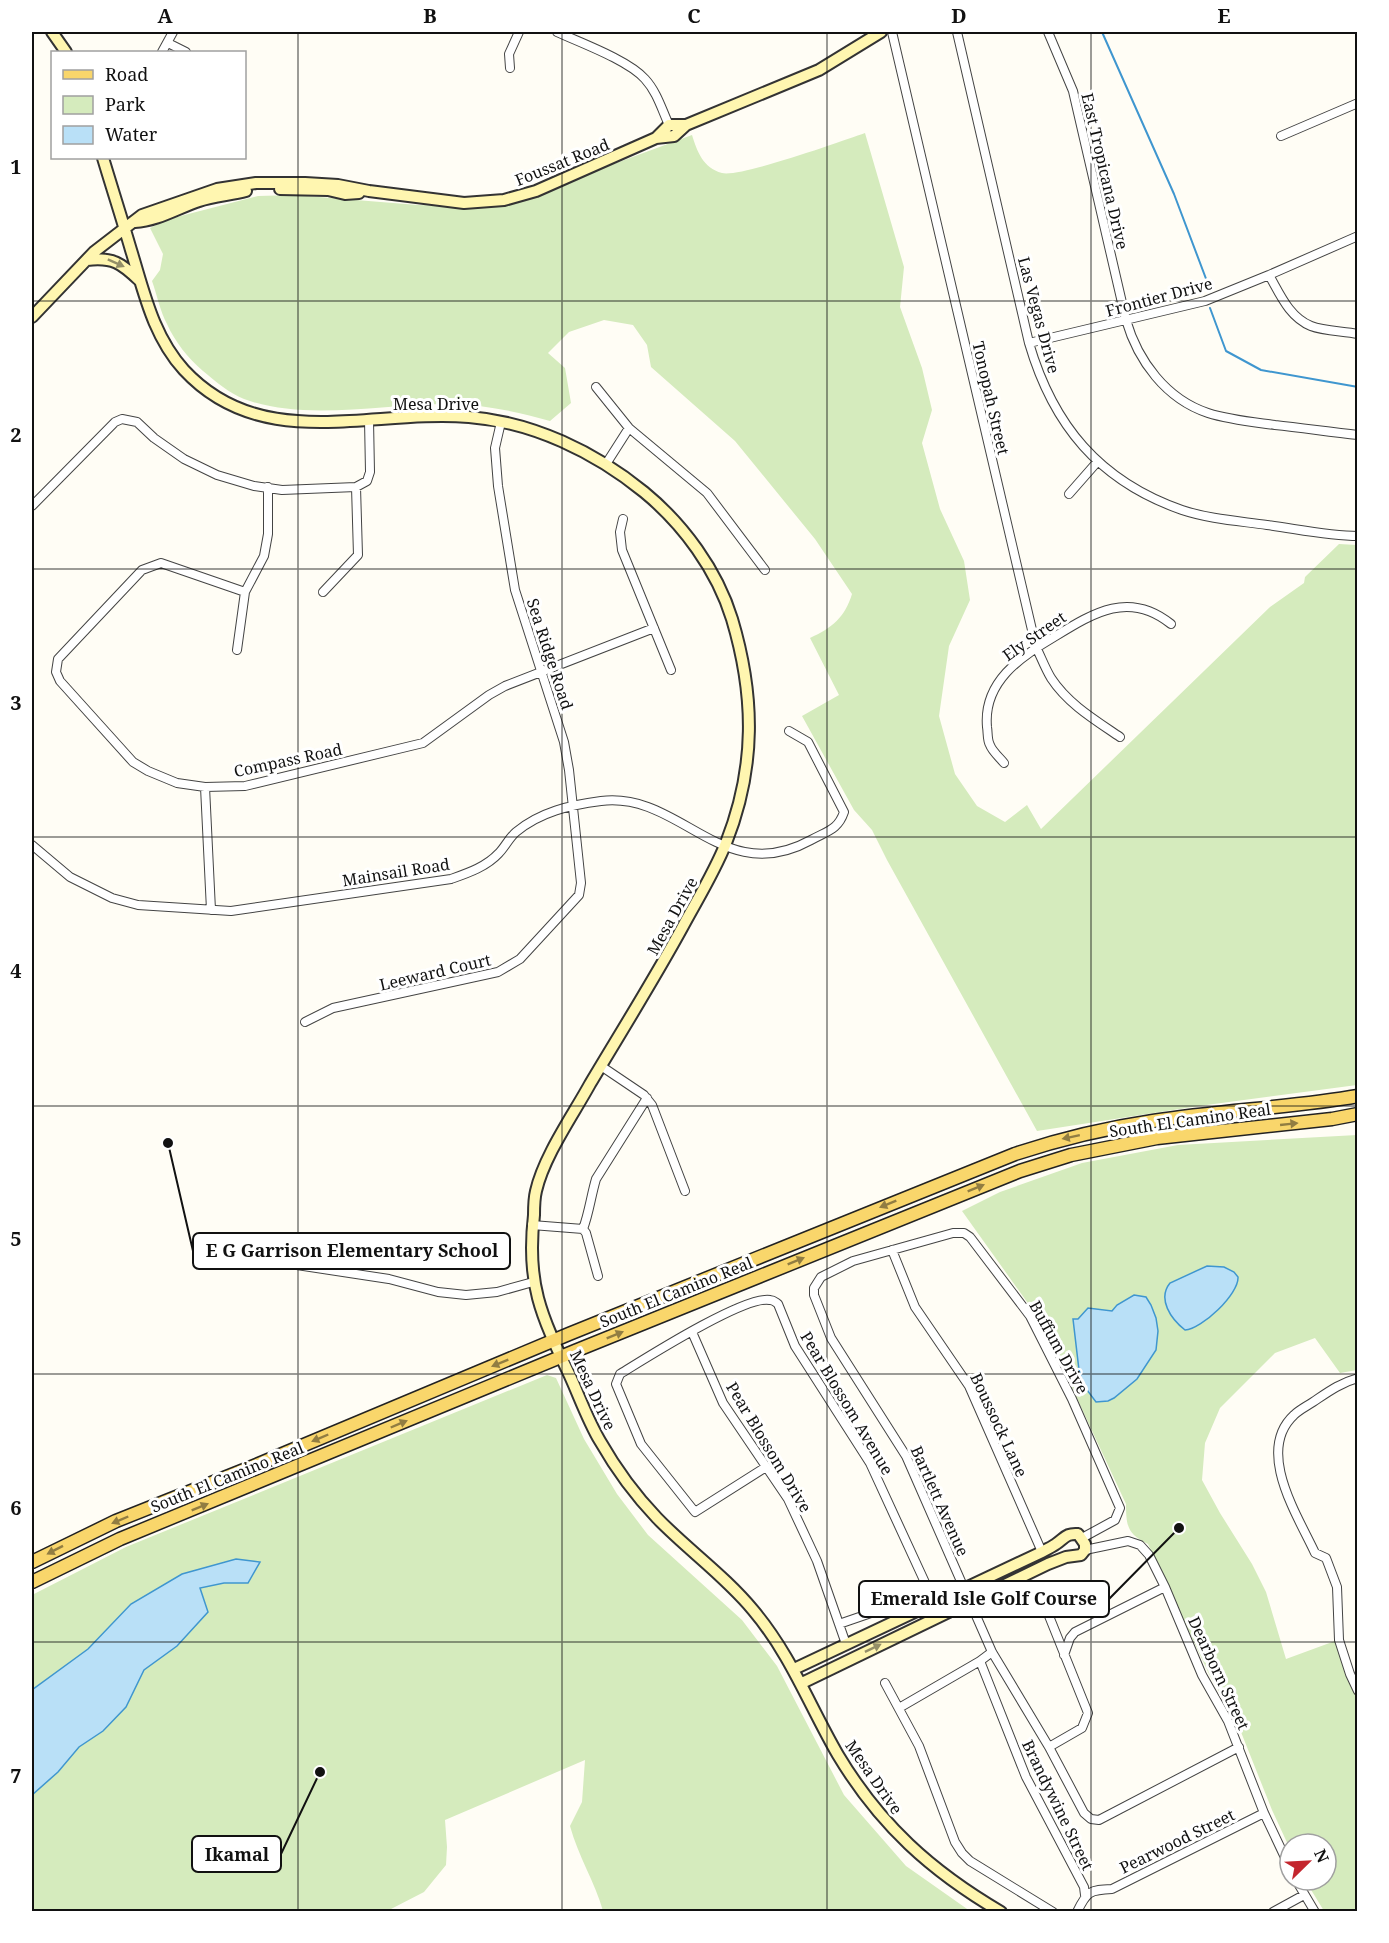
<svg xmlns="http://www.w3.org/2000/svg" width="1389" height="1943" font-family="'Noto Serif',serif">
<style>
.green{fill:#d5ebbd}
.water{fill:#b9e0f7;stroke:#3f96cf;stroke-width:1.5}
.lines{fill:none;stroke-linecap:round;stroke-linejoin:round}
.stream{stroke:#3f96cf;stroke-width:2}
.street-casing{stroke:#444;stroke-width:10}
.secondary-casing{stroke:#333;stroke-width:14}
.primary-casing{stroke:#222;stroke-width:15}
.street{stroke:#fff;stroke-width:8}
.secondary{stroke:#fff6b0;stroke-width:10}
.primary{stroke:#f9d66b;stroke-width:12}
.oneway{fill:#948f68}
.oneway2{fill:#917d42}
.grid{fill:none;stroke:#111;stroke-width:1.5;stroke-opacity:0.55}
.labels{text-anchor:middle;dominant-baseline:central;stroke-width:6;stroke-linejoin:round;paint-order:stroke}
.street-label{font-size:16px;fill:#111;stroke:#fff}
.leader{fill:none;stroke:#111;stroke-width:2}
.callout-dot{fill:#111;stroke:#fff;stroke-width:2}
.callout{fill:#fff;stroke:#111;stroke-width:2}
.callout-label{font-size:18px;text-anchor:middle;font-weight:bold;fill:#111}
.neatline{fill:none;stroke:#111;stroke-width:2}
.grid-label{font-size:20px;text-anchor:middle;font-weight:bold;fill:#111}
</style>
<rect width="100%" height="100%" fill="#fffdf5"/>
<path class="green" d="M865,133l39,134 -4,40 22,61 10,42 -10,33 18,66 24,52 6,39 -21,46 -10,70 16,58 22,32 28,16 22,-17 14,24 229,-222 34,-24 1,-6 34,-33 18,1v540l-158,21 -162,25 -150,-271 -15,-30 -18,-20 -52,-94 37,-21 -29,-57c22,-10 35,-21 42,-44l-37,-55 -80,-98 -84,-74 -4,-22 -14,-20 -29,-5 -35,12 -21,21 17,15 6,35 -21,18c-31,-9 -65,-16 -98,-17 -65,-1 -147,18 -208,-5 -15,-6 -29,-18 -41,-28 -15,-13 -28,-29 -36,-47 -7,-13 -10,-29 -15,-43l8,-11 3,-16 -13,-26 19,-9 89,-23 36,-1 124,10 79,2 195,-72c5,16 11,33 30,38 17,5 120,-32 143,-40z
M1357,1135v235l-17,3 -25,-35 -40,15 -55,55 -15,35 -3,37 18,33 32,51 14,28 20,67 49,-18 10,29 12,28v213h-33l-19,-31h21v-36h-36v5l-18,-39 -33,-83 -30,-53 -61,-130c-20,-10 -22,-17 -22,-40l-84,-181 -80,-112 38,-19 82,-29 96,-18z
M547,1375l9,3 28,61 33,55 31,41 94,85 35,46 67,129 62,71 64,45h-367c-8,-29 -25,-55 -33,-85l12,-24 3,-42 -140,60 2,27 -1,18 -22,27 -33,17 -19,3h-340v-317l94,-48z"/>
<path class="water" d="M1207,1266l17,1 10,5 4,5c1,17 -36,52 -53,53 -14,-11 -28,-31 -15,-47z
M1134,1295l12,2 5,8 5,13 2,13 -2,19 -19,29 -23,19 -6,3 -12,1 -12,-16 -5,-16 -6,-51h5l10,-11 24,3 5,-6z
M236,1559l24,3 -12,21h-24l-24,5 8,24 -31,34 -33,24 -18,37 -23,24 -24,16 -21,25 -26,23v-105l56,-41 43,-45 51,-30z"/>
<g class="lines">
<path class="stream" d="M1102,32l72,162 34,90
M1210,308l16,43 35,19 97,17"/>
<defs>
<path id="street" d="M557,32c24,11 71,28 88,47 12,13 17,31 24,46
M892,32l144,615c5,10 9,21 15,31 17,26 44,42 69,59
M957,32l72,311c24,82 70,138 153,167 27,9 57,11 85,15 30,4 61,11 91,11
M1048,32l25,59 53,229c12,41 40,79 82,93 22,7 45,9 67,12 28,3 55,7 83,10
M168,43l18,9
M162,52l11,-20
M510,68l-1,-14 10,-22
M1281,136l77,-33
M1269,275c11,19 20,42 42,51 13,5 32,5 47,8
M1029,343l176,-42 64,-26 89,-39
M596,387l33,41 78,65 58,77
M606,464l23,-36
M1069,494l29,-33
M32,506l83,-84 7,-3 15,3 17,16 30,21 33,16 37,11 28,4 74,-3 11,-6 3,-9 -1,-52
M623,519l-3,13 2,18 49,120
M245,592l-84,-29 -19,7 -84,89 -2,13 4,9 73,81 15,9 29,12 28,4 40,-1 178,-43 66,-48 16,-9 149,-58
M323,592l35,-37 -2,-68
M237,650l8,-58 19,-36 4,-22v-47
M1004,763c-4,-5 -12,-12 -14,-18 -3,-5 -2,-13 -3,-18 -4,-45 33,-70 67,-90 39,-24 75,-47 117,-13
M205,787l6,123
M32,845l38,32 42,21 26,7 93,6 220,-32c17,-6 35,-12 48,-26 6,-6 10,-15 17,-21 24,-20 54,-27 85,-31 80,-10 121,88 210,39 16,-9 27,-10 33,-28l-36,-70 -19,-11
M305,1022l28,-14 165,-36 22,-13 59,-64 2,-12 -12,-113 -5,-28 -49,-152 -17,-104 -3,-38 6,-26
M601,1066l43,29 8,10 33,86
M532,1225l51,4
M892,1250l23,57 54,79 73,166
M257,1259l132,20 49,13 28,3 31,-3 36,-10
M598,1276l-12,-43 -3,-4c6,-16 8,-33 13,-50l51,-81
M692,1332l31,71 65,96 29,62 29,83
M1358,1378c-18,5 -30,14 -45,24 -6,4 -14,8 -19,13 -39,36 4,101 21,138l11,5 11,29 2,53 11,34 8,17
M766,1467l-71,45 -54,-68 -25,-60 4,-10c26,-16 125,-79 150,-74 4,0 5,2 8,4l17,42 75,117 64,139
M1082,1538l33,-18 5,-12 -48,-109 -42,-83 -60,-79 -6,-4h-11l-100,28 -32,16 -7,11v7l17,43 75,118 86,196 57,95 35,66 7,6 8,1 140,-73
M1085,1550l43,-9 12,4 9,10 16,32 37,88 26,46 36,92 26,55
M1047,1611l41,102 -6,15 -33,19
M839,1624l32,-11 35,-25
M1064,1655l6,-17 5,-6 90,-45
M980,1661l46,116 58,110 1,8
M885,1683l34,63 36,96 7,11 8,8 83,51
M899,1708l81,-47 12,-9
M1296,1880l19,32
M1077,1912c10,-21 13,-22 35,-23l152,-76
M1273,1912l31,-17"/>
<path id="secondary" d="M52,32l14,20
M669,125h17l-12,11 -18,2z
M686,125l133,-55 62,-38
M103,158c9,30 19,61 28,92 13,42 22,86 53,120 78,84 186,39 285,47 64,5 126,35 175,75 39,32 73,78 88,127 23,77 24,148 -6,224 -12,30 -29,57 -44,85 -29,53 -61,104 -92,156 -17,31 -46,72 -54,107 -2,8 -2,16 -2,24 -8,69 7,100 36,161 10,22 18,45 30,65 16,28 35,54 57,77 31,32 68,58 96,92 38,45 56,95 85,145 42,70 93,116 163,157
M280,189l48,1 17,4 14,-1
M135,222c22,-1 43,-14 64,-21 14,-5 32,-6 47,-10
M87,260c26,-3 34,3 52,20
M32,317l62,-65 48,-37 75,-26 39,-6h49l33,2 31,6 95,12 40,-3 32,-9 120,-53
M794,1669l248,-117c5,-3 10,-5 14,-8 9,-6 10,-11 22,-10l7,10v6l-4,5 -15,2 -18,7 -246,119"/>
<path id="primary" d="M32,1562l84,-41 138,-55 315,-132 446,-180c45,-15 91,-26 138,-33 68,-11 137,-13 205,-25
M32,1582l88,-43 455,-188 445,-180 51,-16 86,-17 175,-19 26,-5"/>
</defs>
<use href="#street" class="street-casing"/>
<use href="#secondary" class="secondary-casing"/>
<use href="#primary" class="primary-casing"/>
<use href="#street" class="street"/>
<use href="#secondary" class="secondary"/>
<use href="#primary" class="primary"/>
</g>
<defs><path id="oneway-solid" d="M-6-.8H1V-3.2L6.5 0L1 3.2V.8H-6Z" transform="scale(1.5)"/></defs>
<g class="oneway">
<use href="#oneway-solid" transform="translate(116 263) rotate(24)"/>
<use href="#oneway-solid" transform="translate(873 1648) rotate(-26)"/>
</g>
<g class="oneway2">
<use href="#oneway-solid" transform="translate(1289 1124) rotate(-6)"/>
<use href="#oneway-solid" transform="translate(1071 1137) rotate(168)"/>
<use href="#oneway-solid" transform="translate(976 1188) rotate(-22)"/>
<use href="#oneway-solid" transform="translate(888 1204) rotate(158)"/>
<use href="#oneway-solid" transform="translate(796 1261) rotate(-22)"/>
<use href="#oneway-solid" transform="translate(615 1335) rotate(-22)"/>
<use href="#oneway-solid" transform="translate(500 1363) rotate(158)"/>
<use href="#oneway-solid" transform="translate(399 1424) rotate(-23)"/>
<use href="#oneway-solid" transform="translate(320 1438) rotate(157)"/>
<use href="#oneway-solid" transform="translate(200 1507) rotate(-22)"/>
<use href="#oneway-solid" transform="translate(120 1520) rotate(157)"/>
<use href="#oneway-solid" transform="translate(55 1550) rotate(153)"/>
</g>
<path class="grid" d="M298,32v1880M562,32v1880M827,32v1880M1091,32v1880M32,301h1326M32,569h1326M32,837h1326M32,1106h1326M32,1374h1326M32,1642h1326"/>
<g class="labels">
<g class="street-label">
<text transform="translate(562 162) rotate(-22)">Foussat Road</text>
<text transform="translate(1105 171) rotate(77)">East Tropicana Drive</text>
<text transform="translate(1159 297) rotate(-15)">Frontier Drive</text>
<text transform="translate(1039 315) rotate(75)">Las Vegas Drive</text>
<text transform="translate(991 398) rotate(77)">Tonopah Street</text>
<text x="436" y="404">Mesa Drive</text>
<text transform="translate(1034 636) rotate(-35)">Ely Street</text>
<text transform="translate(550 654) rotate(72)">Sea Ridge Road</text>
<text transform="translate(288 760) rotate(-12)">Compass Road</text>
<text transform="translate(396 872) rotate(-9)">Mainsail Road</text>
<text transform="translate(672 916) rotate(-61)">Mesa Drive</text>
<text transform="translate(435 972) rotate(-13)">Leeward Court</text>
<text transform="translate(1190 1120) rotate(-8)">South El Camino Real</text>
<text transform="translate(676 1292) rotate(-22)">South El Camino Real</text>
<text transform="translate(1059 1347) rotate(61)">Buffum Drive</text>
<text transform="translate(593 1390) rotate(65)">Mesa Drive</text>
<text transform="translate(847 1403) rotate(59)">Pear Blossom Avenue</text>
<text transform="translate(999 1425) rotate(65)">Boussock Lane</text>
<text transform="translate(769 1447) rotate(59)">Pear Blossom Drive</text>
<text transform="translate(227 1477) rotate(-22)">South El Camino Real</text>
<text transform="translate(940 1501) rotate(66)">Bartlett Avenue</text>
<text transform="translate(1219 1673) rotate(65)">Dearborn Street</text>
<text transform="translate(874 1777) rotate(55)">Mesa Drive</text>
<text transform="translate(1058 1805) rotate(64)">Brandywine Street</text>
<text transform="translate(1177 1841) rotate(-26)">Pearwood Street</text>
</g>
</g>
<path class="leader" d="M168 1143L193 1251M1179 1528L1109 1599M320 1772L281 1854"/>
<g class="callout-dot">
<circle cx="168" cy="1143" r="6"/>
<circle cx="1179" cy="1528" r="6"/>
<circle cx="320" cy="1772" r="6"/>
</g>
<g class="callout">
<rect x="193" y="1233" width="317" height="36" rx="6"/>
<rect x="859" y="1581" width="250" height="36" rx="6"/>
<rect x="192" y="1836" width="89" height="36" rx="6"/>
</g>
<g class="callout-label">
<text x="352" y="1257">E G Garrison Elementary School</text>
<text x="984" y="1605">Emerald Isle Golf Course</text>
<text x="237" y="1861">Ikamal</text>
</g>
<rect width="1389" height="1943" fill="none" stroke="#ffffff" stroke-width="66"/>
<rect x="51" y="51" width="195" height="108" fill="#ffffff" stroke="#a0a0a0" stroke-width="1.5"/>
<rect x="63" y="70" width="30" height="9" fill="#f9d66b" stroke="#a0a0a0" stroke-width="1.5"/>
<text x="105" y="81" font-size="18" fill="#111111">Road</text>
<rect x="63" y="96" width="30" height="18" fill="#d5ebbd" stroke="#a0a0a0" stroke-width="1.5"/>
<text x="105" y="111" font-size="18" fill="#111111">Park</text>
<rect x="63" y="126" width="30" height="18" fill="#b9e0f7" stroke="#a0a0a0" stroke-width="1.5"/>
<text x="105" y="141" font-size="18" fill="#111111">Water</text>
<g transform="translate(1308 1862) rotate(66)"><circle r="28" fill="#ffffff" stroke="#a0a0a0" stroke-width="1.5"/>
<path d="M0-4.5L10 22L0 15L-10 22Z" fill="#c4262e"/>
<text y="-9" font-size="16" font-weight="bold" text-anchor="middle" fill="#111111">N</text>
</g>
<rect x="33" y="33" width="1323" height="1877" class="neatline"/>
<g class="grid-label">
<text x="165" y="23">A</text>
<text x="430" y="23">B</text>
<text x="694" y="23">C</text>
<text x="959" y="23">D</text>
<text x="1224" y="23">E</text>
<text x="16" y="174">1</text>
<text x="16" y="442">2</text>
<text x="16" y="710">3</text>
<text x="16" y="978">4</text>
<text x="16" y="1246">5</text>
<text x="16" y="1515">6</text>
<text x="16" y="1783">7</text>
</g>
</svg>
